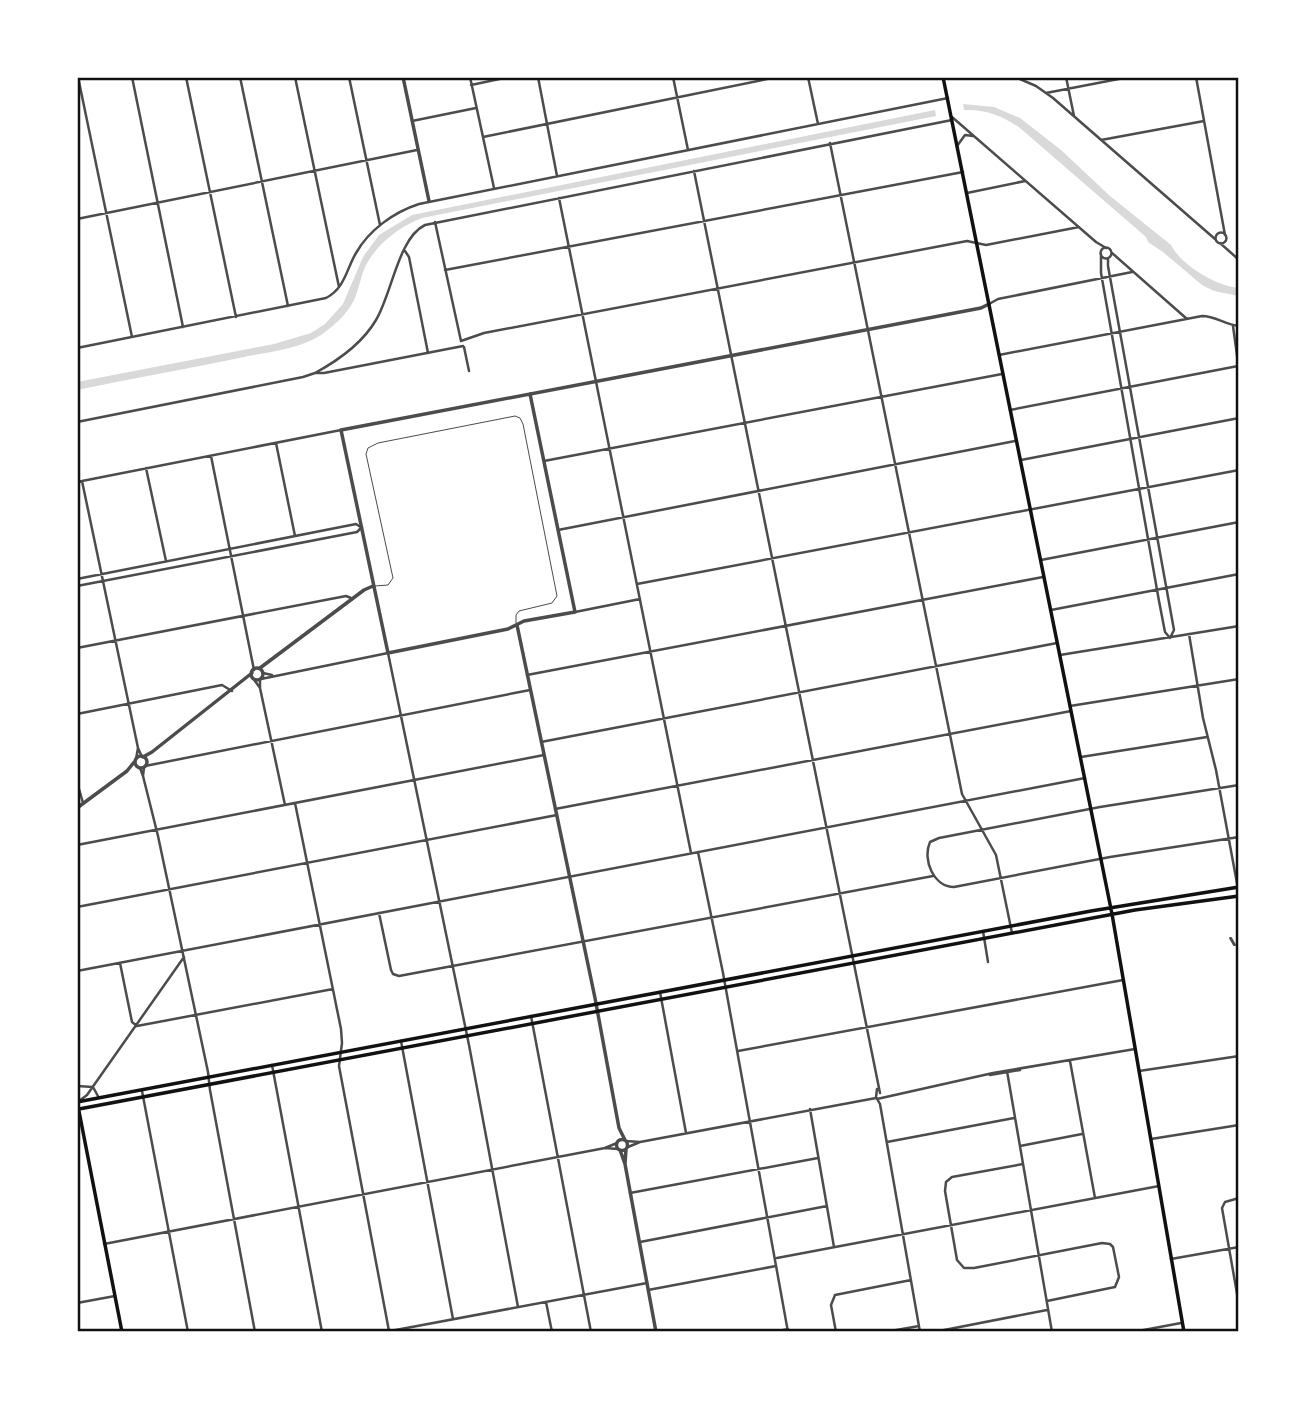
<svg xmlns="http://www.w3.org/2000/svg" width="1316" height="1409" font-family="Rubik,sans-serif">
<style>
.water{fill:#d9d9d9}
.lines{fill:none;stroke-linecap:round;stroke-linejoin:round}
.service{stroke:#4c4c4c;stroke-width:1}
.pedestrian{stroke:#4c4c4c;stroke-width:2}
.minor{stroke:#4c4c4c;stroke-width:2.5}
.tertiary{stroke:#4c4c4c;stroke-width:3.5}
.secondary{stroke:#111;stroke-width:3.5}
.neatline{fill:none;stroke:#111;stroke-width:2.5}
</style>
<rect width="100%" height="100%" fill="#fff"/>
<path class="water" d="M963,104l31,3 26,11 41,32 49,46 61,49c10,20 45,41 68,43v8l-25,-5 -12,-6 -39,-33 -15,-10 -2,-5 -126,-109c-17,-12 -34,-19 -56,-18z
M935,110l1,6 -514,102c-22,8 -45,26 -56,47 -5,10 -6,20 -10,30 -5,16 -22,31 -35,40 -22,14 -52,17 -77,22 -56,12 -111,21 -167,33v-8l197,-38 37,-11 14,-9 18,-20 20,-47 16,-22 33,-20z"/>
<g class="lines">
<path class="service" d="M375,586l13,-1 5,-7 -27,-124 2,-6 10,-5 137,-27 5,2 3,6 34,172 -5,7 -33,8 -3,4v8"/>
<path class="pedestrian" d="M1230,938h1l4,7h-1z"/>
<path class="minor" d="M78,77l54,260
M132,77l51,250
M186,77l50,240
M240,77l48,229
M295,77l44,210
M349,77l31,148
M470,77l24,111
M538,77l19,99
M673,77l15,73
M808,77l10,47
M1015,77l21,9 17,12 162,141
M1066,77l8,39
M1196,77l29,158
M471,85l38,-8
M1046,93l83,-16
M952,117l144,125 10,6
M412,121l64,-13
M483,137l294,-60
M1101,140l103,-19
M830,143l132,651 34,61 16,78
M957,146l8,-11 8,1
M694,171l186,922
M967,193l58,-12
M559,198l132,655
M77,219l340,-69
M435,222l26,119
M1215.5 238a5.5 5.5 0 1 1 11 0a5.5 5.5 0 1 1-11 0Z
M1220,243l18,16
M1100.5 253a5.5 5.5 0 1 1 11 0a5.5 5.5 0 1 1-11 0Z
M405,251l4,6 19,96
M1112,253l75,66
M1101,254v19l58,328 6,31 5,6
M1108,258v8l66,364 -4,8
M445,270l518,-98
M989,304l9,-5 134,-27
M1233,326l6,44
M77,335l2,12
M461,341l23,-8 483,-92 19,4 93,-18
M464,347l5,24
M77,348l249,-50c19,-10 20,-28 30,-45 13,-23 38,-41 63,-49l529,-106
M999,355l203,-39c14,0 23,9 37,10
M315,373c24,-13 47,-29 61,-53 16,-26 22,-82 49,-95l527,-105
M1010,410l228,-44
M77,422l226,-45 12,-4h9l139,-27
M276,443l19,93
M211,456l43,214
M1021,460l218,-42
M544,461l458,-87
M146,468l20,93
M82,481l56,267 4,9
M77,482l264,-52
M558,530l457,-89
M1041,560l198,-38
M77,579l279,-55 6,4
M637,584l602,-114
M77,586l280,-54 4,-4
M1051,610l188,-36
M575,612l65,-13
M1189,634l14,84 13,52 23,124
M77,648l269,-52 5,2
M1060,655l179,-29
M263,673l9,2
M527,675l516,-98
M260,679v9l25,117
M261,679l127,-26 81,392 49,262
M255,681l5,7
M1070,706l169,-27
M77,714l145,-29 10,6
M541,742l516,-99
M1081,757l126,-20
M136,759l2,-11
M145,766l385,-76
M140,768l3,8 1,-9
M143,776l15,60 50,236 2,18 45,242
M77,782l6,21
M1239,785l-139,22 -161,31 -9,4c-8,18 4,45 24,45l156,-30 129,-20
M295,803l46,226 1,14 -3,23 50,265
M555,809l516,-98
M77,845l467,-90
M698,852l25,121 65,359
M77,907l480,-92
M379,913l12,57 2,4 6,2 534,-100
M983,931l5,31
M120,963l12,59 5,4 196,-37
M77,971l1008,-193
M660,992l26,141
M531,1016l60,316
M401,1041l52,278
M738,1051l385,-71
M1070,1061l25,137
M272,1065l50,267
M1007,1071l45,261
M1139,1071l100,-15
M990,1075l30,-5
M77,1086l16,1
M93,1087l6,11
M877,1089l-1,8 4,7 40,228
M142,1091l46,241
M877,1099l116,-26 142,-24
M79,1101l8,-6 97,-138
M810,1109l24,138
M1151,1139l88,-14
M626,1141l14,1
M887,1142l127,-24
M1020,1146l62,-12
M628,1147l12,-5 236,-44
M605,1148l12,-5
M1023,1164l-71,13 -6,5 -1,9 12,69 7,8h10l128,-25 8,1 3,3 6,30 -4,10 -68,14
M630,1193l188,-35
M1239,1198l-14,4 -3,6 17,97
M640,1242l187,-36
M104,1244l501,-96 13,1
M777,1258l382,-72
M1171,1259l68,-12
M648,1290l128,-24
M546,1302l6,30
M77,1303l38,-7
M385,1332l262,-49
M774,1332l14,-3
M836,1332l-5,-27 4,-10 76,-15
M885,1332l34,-6
M934,1332l113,-22
M1133,1332l48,-9"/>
<path class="tertiary" d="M403,77l26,124
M530,394l45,218 -51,9 -16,8 -120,24 -47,-223 640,-122 8,-4
M517,625l78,373 24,130 6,12
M260,668l104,-78 9,-4
M251 674a6 6 0 1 1 12 0a6 6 0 1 1-12 0Z
M135 762a6 6 0 1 1 12 0a6 6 0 1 1-12 0Z
M143,757l9,-5 100,-79
M77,808l50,-37 8,-10
M616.5 1145a5.5 5.5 0 1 1 11 0a5.5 5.5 0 1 1-11 0Z
M626,1149l-1,15 31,168
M620,1150l5,14"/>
<path class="secondary" d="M943,77l169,837 72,418
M77,1101l45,231
M77,1102l1014,-191 148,-24
M79,1109l1056,-199 104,-14"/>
</g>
<rect width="1316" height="1409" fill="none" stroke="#ffffff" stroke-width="158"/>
<rect x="79" y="79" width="1158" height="1251" class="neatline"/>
</svg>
